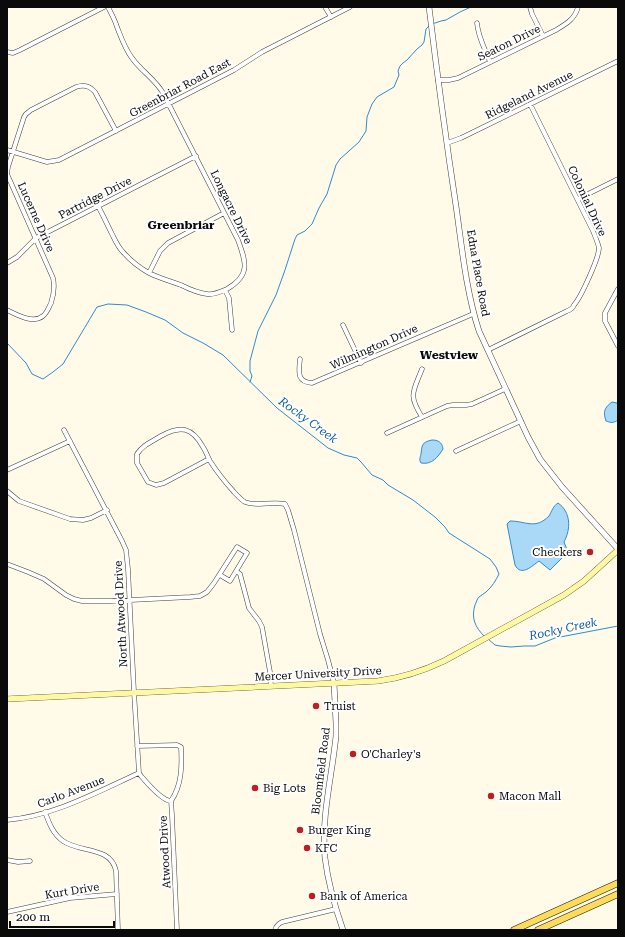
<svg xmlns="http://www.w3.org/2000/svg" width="625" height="937" font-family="'Roboto Serif',serif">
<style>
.water{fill:#aad9f8;stroke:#2f8cd2}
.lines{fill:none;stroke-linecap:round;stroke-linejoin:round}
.stream{stroke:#2f8cd2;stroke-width:1}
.minor-casing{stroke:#3d3d3d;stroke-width:5}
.tertiary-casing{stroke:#3d3d3d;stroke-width:6}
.secondary-casing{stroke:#2c2c2c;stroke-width:6}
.primary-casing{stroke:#1b1b1b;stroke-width:7}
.minor{stroke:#fff;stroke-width:4}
.tertiary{stroke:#fff;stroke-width:5}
.secondary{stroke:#fff8a3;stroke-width:5.5}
.primary{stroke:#fedb58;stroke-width:6}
.poi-dot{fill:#bf1e21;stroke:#fff;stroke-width:1.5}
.labels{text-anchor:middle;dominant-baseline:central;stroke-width:4;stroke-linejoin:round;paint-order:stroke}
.street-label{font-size:11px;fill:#0a0a0a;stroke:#fff}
.poi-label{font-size:11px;fill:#0a0a0a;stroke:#fff;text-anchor:start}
.neighbourhood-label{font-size:12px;font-weight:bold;fill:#0a0a0a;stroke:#fff}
.water-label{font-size:12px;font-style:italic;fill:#105d9f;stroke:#fff}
</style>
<rect width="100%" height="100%" fill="#fffbe8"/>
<path class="water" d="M612,402l5,1 1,2v15c-4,3 -7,3 -12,1 -3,-9 -2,-13 6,-19z
M432,440c6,0 10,2 11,9 -5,8 -11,16 -22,14 -2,-3 -1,-5 0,-9 1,-9 1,-12 11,-14z
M558,503c13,9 13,26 6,39l4,10 -18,18 -11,-9c-7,5 -18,16 -24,4l-8,-41 3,-3c16,0 25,9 39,-5 3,-5 4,-10 9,-13z"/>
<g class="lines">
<path class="stream" d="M432,24l9,-3 5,-1 14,-8 11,-5
M7,343l19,20 6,11 11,5 10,-7 10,-8 34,-57 11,-3 19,1 19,7 19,8 18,13 20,10 20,12 54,53 51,40 16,7 13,3 4,4 11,13 11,5 5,5 25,15 22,17 10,10 4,6 41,26 6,8 3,7c-3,6 -7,13 -13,18 -2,2 -5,3 -7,5 -2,2 -3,6 -4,8 -4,13 0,22 9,31
M250,382l2,-6 -2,-5v-10l8,-30 18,-36 9,-25 10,-31 2,-4 8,-4 7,-7 7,-16 8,-14 9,-29 4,-6 19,-17 7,-11 1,-14 5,-13 5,-7 17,-10 5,-12 -1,-4 2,-5 3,-3 4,-3 10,-11 5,-4 2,-3 2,-13 3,-3
M488,639l7,6 5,1 11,1 13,-1h11l20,-8 63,-12"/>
<defs>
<path id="minor" d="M325,7l6,10
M530,7l2,7 11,22
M477,23c1,14 8,26 13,39
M7,52l6,1 7,-3 84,-43
M438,80h11l9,-2 98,-48c10,-6 19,-11 22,-23
M447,143l14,-5 157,-77
M7,150l40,12 12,-2 175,-90 28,-18 88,-45
M578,199l40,-20
M98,206c5,9 9,18 14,28 3,6 6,13 11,18 7,8 17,16 26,21 10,5 21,8 32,12 8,4 17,8 26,9 7,1 13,-2 20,-5 24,-14 19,-27 11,-49l-75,-147c-8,-14 -22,-22 -31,-35 -7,-9 -11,-21 -15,-31 -2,-7 -6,-14 -9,-20
M7,263l10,-6 19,-19 160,-82
M149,273l11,-22 8,-8 56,-30
M618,289l-13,24v8l13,25
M225,290l4,8 3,32
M7,310c10,5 26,14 36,6 4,-3 6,-9 8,-13 3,-9 4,-16 2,-25l-46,-104 1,-7 16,-50 2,-3 5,-4 45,-23c8,-3 14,-1 19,5l21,39
M343,325l18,38
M488,350l79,-39c3,-1 6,-3 7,-6 7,-8 25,-47 25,-57 -1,-5 -4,-12 -6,-17l-63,-127
M300,359c-1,12 -4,23 12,24l161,-69
M422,417c-14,-22 -9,-25 0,-48
M64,430l58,111 4,9 2,19 6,123 5,81 2,3c6,7 21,25 30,25
M387,433l60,-27 6,-1h13l6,-1 33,-15
M456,451l65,-30
M209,459l-45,24 -8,2 -8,-3 -11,-19v-9c6,-9 14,-12 24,-18 19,-11 31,-9 42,11 3,4 4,9 7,14 7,11 15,21 24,31 3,3 7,8 11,10 12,5 27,-1 40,2l3,6 6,20 26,104 8,26 6,23
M7,470l63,-29
M7,491l12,10 51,18 13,1 8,-2 16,-8
M7,564l21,8 16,7 22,16 8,4 8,2h29l79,-4 10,-1 7,-4 7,-9 23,-36 10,6 -17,28 -10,-6
M236,571l4,3 9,34 10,13 3,6 8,45 1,14
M137,746l40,-1 4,2c1,19 1,38 -10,54
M171,801l1,14 5,115
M45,812c4,11 8,22 18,29 17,12 48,5 53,30l2,59
M7,820c47,-4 90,-28 132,-47
M7,860l11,2 12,-1
M7,912l63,-14 47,-4
M275,930c1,-4 3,-6 7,-8l54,-13"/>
<path id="tertiary" d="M429,7c8,66 17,133 27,199 6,42 10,85 23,125l49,106 12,22 22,28 56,62
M334,683l2,40v13c-4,40 -15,81 -11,122 3,25 10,49 18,72"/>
<path id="secondary" d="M7,699l371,-18c23,-3 45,-10 66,-20l120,-66 20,-14 34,-31"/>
<path id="primary" d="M514,930l104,-47
M538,930l80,-36"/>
</defs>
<use href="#minor" class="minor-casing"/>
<use href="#tertiary" class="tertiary-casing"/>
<use href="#secondary" class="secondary-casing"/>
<use href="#primary" class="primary-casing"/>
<use href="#minor" class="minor"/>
<use href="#tertiary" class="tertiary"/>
<use href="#secondary" class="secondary"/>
<use href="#primary" class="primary"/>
</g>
<g class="poi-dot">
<circle cx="590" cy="552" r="4"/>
<circle cx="316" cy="706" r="4"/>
<circle cx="353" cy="754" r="4"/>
<circle cx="255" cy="788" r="4"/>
<circle cx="491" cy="796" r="4"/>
<circle cx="300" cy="830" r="4"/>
<circle cx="307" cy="848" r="4"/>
<circle cx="312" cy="896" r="4"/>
</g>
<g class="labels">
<g class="street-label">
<text transform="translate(509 43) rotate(-26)">Seaton Drive</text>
<text transform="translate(180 88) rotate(-28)">Greenbriar Road East</text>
<text transform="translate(529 95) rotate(-26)">Ridgeland Avenue</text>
<text transform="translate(95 198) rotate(-27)">Partridge Drive</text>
<text transform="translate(587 201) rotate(65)">Colonial Drive</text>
<text transform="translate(231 207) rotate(64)">Longacre Drive</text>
<text transform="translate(36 217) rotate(66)">Lucerne Drive</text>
<text transform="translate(478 273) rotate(80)">Edna Place Road</text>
<text transform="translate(374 347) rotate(-24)">Wilmington Drive</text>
<text transform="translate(121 614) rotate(-93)">North Atwood Drive</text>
<text transform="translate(318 674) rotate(-3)">Mercer University Drive</text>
<text transform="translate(321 771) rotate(-83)">Bloomfield Road</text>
<text transform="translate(71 792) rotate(-21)">Carlo Avenue</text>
<text transform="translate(165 852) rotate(-93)">Atwood Drive</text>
<text transform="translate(72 891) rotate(-9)">Kurt Drive</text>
</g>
<g class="poi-label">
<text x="582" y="552" text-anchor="end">Checkers</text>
<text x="324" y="706">Truist</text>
<text x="361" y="754">O'Charley's</text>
<text x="263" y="788">Big Lots</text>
<text x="499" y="796">Macon Mall</text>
<text x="308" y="830">Burger King</text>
<text x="315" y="848">KFC</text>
<text x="320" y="896">Bank of America</text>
</g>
<g class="neighbourhood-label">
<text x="181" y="225">Greenbriar</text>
<text x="449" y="355">Westview</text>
</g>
<g class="water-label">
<text transform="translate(308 420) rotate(36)">Rocky Creek</text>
<text transform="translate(563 629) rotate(-12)">Rocky Creek</text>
</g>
</g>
<rect width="625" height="937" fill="none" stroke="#0a0a0a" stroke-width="16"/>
<path d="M10 921v6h104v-6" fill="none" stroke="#0a0a0a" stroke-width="2"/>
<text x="16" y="921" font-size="12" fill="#0a0a0a" stroke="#ffffff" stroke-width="3" paint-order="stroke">200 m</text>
</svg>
